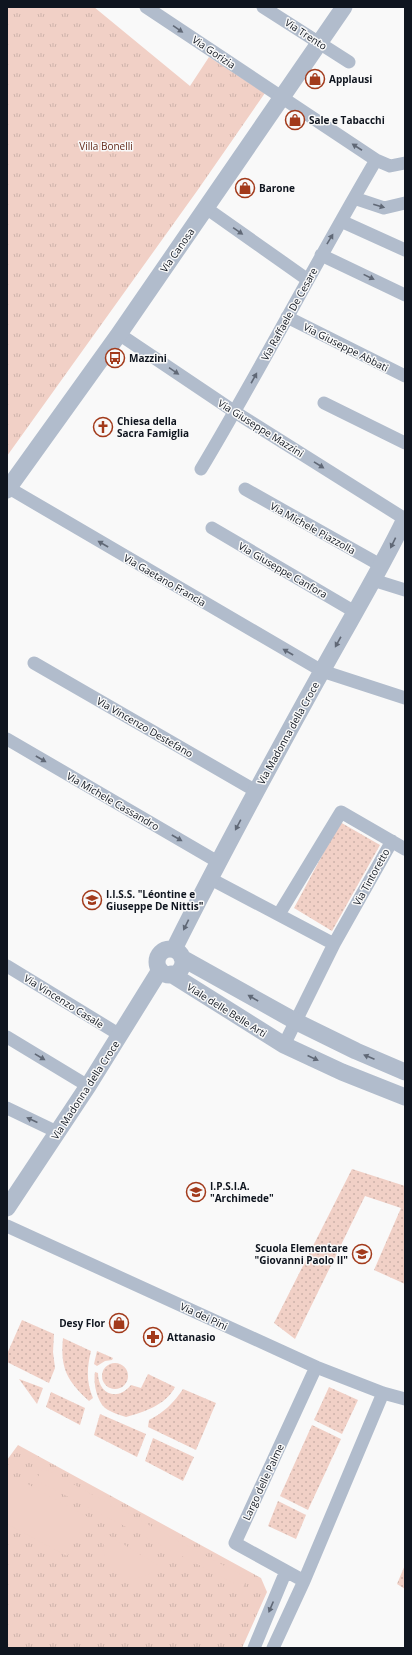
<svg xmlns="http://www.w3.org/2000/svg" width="412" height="1655" font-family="'Open Sans',sans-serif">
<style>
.grass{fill:url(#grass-tufts)}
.garden{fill:url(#garden-dots)}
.pitch{fill:#f1d0c6}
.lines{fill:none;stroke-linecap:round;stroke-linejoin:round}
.minor{stroke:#b1bccc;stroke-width:13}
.tertiary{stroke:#b1bccc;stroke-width:17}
.oneway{fill:#606876}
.labels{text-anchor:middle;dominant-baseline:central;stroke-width:3;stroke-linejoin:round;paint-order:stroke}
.street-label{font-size:10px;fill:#0f151f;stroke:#f9f9f9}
.poi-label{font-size:10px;font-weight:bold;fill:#0f151f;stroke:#f9f9f9;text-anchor:start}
.park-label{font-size:10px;fill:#632919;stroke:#f9f9f9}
</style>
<defs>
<pattern id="grass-tufts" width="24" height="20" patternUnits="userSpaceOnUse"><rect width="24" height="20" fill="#f1d0c6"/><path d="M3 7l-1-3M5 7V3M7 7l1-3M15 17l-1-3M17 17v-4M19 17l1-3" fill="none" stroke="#cdb2aa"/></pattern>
<pattern id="garden-dots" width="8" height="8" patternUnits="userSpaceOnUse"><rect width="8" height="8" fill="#f1d0c6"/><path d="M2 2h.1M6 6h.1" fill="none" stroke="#cdb2aa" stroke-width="1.8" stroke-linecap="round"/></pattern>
</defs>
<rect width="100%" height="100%" fill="#f9f9f9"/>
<path class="grass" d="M7,7h87l96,79 19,-29 56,36 -68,98 -190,265z
M18,1445l243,133 6,14 -25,56h-235v-188z"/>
<path class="garden" d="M340,822l40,23 -48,86 -38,-23z
M352,1169l53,17v98l-31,-14 27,-62 -36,-12 -70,143 -21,-16z
M22,1320l32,14 -1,18 2,16 -6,15 -42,-21v-8z
M63,1338l28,13c-4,16 -5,31 2,47l-4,3c-22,-20 -29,-33 -26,-63z
M97,1351l16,7 -1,2 -7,1 -8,5 -3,-2z
M102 1376a13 13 0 1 1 26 0a13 13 0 1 1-26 0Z
M95,1372l3,1c0,21 19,29 33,12l10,3 7,-14 27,13c-9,18 -31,25 -49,30 -6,-2 -13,-4 -18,-7 -11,-6 -15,-27 -13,-38z
M19,1379l24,9 -6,16z
M329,1387l29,13 -16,34 -28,-14z
M183,1389l33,14 -20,47 -48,-23 1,-7c14,-7 25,-17 34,-31z
M51,1392l34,16 -5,17 -34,-18z
M100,1414l46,20 -9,23 -43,-22z
M312,1425l29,14 -33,71 -28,-14z
M153,1438l41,19 -11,24 -38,-20z
M278,1501l28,14 -10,24 -28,-13z
M405,1565v24l-8,-5z"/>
<path class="pitch" d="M43,1468l204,110 -4,10 -207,-108z
M11,1475l77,42 -21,39 -60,-32v-42z
M105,1533l54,33c-17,20 -51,16 -55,-13 -1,-7 0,-13 1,-20z"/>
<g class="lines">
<path class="minor" d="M146,7l230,153 14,6 15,-3
M263,7l86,55
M354,198l30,10 21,-5
M206,208l102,72
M341,221l64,29
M321,255l84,40
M287,317l118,59
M119,334l116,78 170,107
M324,403l81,40
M201,469c61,-102 115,-207 175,-309
M9,488l313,183 83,27
M245,489l137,77
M212,528l143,84
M373,580l32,10
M34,663l222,128
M7,739l211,123
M209,878l125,66
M279,914l62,-102 64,37
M7,966l113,69
M7,1037l81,49
M284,1045l50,-101 58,-103
M7,1108l50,24
M7,1226l309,141 67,26 22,6
M316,1367l-81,176 69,38 79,-188
M254,1648l32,-77
M273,1648l31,-67"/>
<path class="tertiary" d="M7,490l112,-156 225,-327
M174,949c47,-94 97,-186 148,-278 28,-51 58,-100 83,-152
M157 962a13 13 0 1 1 26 0a13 13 0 1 1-26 0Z
M182,958l113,63 61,30 49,21
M171,974l113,71 58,27 63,25
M7,1208l81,-122 72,-116"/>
</g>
<defs><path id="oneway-solid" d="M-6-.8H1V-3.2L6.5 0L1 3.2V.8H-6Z"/></defs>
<g class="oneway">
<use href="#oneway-solid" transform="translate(178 29) rotate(34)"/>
<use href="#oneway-solid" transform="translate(357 147) rotate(-147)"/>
<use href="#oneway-solid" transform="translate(379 206) rotate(16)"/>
<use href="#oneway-solid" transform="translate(238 231) rotate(35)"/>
<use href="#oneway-solid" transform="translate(330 239) rotate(-59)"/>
<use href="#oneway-solid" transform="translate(369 277) rotate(26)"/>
<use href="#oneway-solid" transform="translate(174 371) rotate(34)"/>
<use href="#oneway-solid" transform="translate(254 378) rotate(-61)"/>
<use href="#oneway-solid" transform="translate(319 465) rotate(32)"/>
<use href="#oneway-solid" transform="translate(393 543) rotate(116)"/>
<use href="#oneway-solid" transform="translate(103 544) rotate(-150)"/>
<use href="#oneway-solid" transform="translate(338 642) rotate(119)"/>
<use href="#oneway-solid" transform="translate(288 652) rotate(-150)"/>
<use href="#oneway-solid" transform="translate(41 759) rotate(30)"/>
<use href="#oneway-solid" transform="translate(238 825) rotate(118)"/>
<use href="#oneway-solid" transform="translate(177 838) rotate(30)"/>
<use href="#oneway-solid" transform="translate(186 925) rotate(116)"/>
<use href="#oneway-solid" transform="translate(253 998) rotate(-150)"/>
<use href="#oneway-solid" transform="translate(40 1057) rotate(31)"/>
<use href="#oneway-solid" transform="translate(369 1057) rotate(-157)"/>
<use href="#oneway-solid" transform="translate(313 1058) rotate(25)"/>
<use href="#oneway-solid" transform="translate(32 1120) rotate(-155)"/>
<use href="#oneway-solid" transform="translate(271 1607) rotate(113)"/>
</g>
<defs>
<symbol id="shop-ring" viewBox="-11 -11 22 22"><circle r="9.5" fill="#f9f9f9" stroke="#a23a1b" stroke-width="1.5"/><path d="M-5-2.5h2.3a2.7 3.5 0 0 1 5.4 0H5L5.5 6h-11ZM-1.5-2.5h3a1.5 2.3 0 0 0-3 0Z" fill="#a23a1b"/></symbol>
<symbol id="bus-ring" viewBox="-11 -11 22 22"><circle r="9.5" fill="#f9f9f9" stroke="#a23a1b" stroke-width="1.5"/><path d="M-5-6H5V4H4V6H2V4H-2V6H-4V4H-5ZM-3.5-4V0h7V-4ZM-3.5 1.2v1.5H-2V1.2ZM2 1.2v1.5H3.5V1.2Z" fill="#a23a1b"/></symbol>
<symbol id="church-ring" viewBox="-11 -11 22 22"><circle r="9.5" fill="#f9f9f9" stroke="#a23a1b" stroke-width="1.5"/><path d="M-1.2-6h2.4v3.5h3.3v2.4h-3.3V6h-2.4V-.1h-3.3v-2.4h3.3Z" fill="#a23a1b"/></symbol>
<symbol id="university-ring" viewBox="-11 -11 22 22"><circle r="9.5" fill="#f9f9f9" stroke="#a23a1b" stroke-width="1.5"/><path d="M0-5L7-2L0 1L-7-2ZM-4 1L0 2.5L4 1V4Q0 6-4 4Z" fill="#a23a1b"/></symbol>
<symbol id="school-ring" viewBox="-11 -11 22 22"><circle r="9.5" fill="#f9f9f9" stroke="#a23a1b" stroke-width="1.5"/><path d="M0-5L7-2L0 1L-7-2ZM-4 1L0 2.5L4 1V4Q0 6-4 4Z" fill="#a23a1b"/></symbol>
<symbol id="pharmacy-ring" viewBox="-11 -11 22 22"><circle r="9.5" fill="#f9f9f9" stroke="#a23a1b" stroke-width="1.5"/><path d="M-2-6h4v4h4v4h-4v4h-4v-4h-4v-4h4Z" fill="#a23a1b"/></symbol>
</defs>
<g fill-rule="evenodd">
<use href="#shop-ring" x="304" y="68" width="22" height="22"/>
<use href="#shop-ring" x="284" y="109" width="22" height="22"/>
<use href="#shop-ring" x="234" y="177" width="22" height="22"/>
<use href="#bus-ring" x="104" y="347" width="22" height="22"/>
<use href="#church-ring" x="92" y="416" width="22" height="22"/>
<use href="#university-ring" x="81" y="889" width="22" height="22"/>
<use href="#university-ring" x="185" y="1181" width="22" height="22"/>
<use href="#school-ring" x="351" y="1243" width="22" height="22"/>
<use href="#shop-ring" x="108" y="1312" width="22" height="22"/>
<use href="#pharmacy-ring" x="142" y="1326" width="22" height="22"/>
</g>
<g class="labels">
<g class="street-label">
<text transform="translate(306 34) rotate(33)">Via Trento</text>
<text transform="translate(214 52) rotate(34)">Via Gorizia</text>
<text transform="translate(177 250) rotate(-55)">Via Canosa</text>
<text transform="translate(289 314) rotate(-61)">Via Raffaele De Cesare</text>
<text transform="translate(346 347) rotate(27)">Via Giuseppe Abbati</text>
<text transform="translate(261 428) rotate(32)">Via Giuseppe Mazzini</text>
<text transform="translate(313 528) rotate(29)">Via Michele Piazzolla</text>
<text transform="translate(283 570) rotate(30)">Via Giuseppe Canfora</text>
<text transform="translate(165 580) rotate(30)">Via Gaetano Francia</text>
<text transform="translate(145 727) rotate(30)">Via Vincenzo Destefano</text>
<text transform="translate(288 733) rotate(-61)">Via Madonna della Croce</text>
<text transform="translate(113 801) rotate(30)">Via Michele Cassandro</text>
<text transform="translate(371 877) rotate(-61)">Via Tintoretto</text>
<text transform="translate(64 1001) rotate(32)">Via Vincenzo Casale</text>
<text transform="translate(227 1010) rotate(32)">Viale delle Belle Arti</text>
<text transform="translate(85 1090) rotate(-57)">Via Madonna della Croce</text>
<text transform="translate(204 1316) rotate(25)">Via dei Pini</text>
<text transform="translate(263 1482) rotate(-65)">Largo delle Palme</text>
</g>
<g class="poi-label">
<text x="329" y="79">Applausi</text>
<text x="309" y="120">Sale e Tabacchi</text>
<text x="259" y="188">Barone</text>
<text x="129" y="358">Mazzini</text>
<text x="117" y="421">Chiesa della<tspan x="117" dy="12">Sacra Famiglia</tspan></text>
<text x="106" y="894">I.I.S.S. "Léontine e<tspan x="106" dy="12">Giuseppe De Nittis"</tspan></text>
<text x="210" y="1186">I.P.S.I.A.<tspan x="210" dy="12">"Archimede"</tspan></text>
<text x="348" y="1248" text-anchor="end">Scuola Elementare<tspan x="348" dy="12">"Giovanni Paolo II"</tspan></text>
<text x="105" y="1323" text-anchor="end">Desy Flor</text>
<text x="167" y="1337">Attanasio</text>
</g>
<g class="park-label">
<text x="106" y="146">Villa Bonelli</text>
</g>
</g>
<rect width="412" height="1655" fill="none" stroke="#0f151f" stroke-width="16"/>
</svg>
